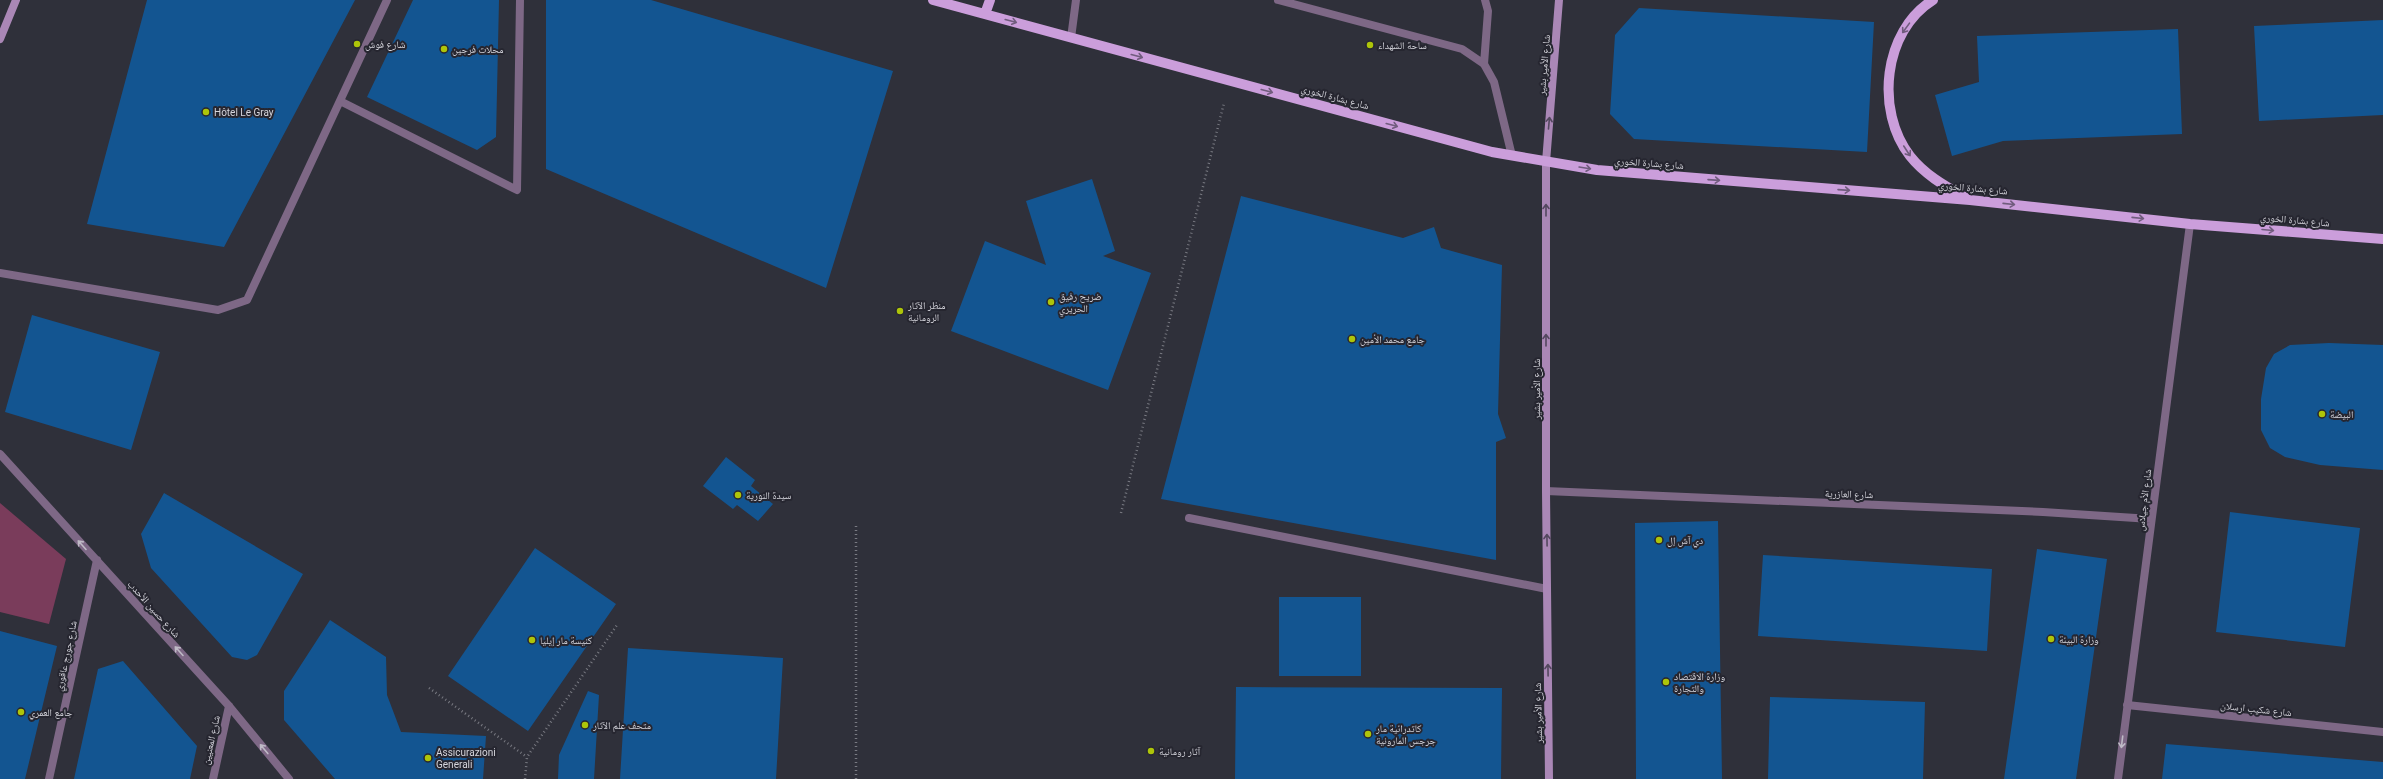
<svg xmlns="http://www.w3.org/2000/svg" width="2383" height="779" font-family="Roboto,'Noto Naskh Arabic',sans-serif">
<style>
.green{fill:#7a3c5b}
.building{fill:#135591}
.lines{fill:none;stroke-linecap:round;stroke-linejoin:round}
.path{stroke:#797a82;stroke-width:2.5;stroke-dasharray:1 3;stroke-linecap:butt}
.lane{stroke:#7e6886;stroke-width:8}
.street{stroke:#7e6886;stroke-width:8}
.secondary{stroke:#aa87b6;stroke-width:8}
.primary{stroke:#cb9edb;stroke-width:10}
.oneway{stroke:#705c7d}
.oneway2{stroke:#54485f}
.oneway3{stroke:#bfbac6}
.poi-dot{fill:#aec509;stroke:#262630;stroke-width:1.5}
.labels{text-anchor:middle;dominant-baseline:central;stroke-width:4;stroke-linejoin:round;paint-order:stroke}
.poi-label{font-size:10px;fill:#d5d5dc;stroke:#262630;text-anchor:start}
.street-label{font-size:10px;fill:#d5d5dc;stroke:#262630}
</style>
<rect width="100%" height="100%" fill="#2f303a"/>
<path class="green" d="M0,503l66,56 -17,65 -49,-12z"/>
<path class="building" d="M147,0h208l-131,247 -137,-23z
M413,0h86l-3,137 -19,13 -110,-53z
M546,0h105l242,71 -67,217 -280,-119z
M1639,8l235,14 -7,130 -233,-13 -24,-25 5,-79z
M2383,20v95l-124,6 -5,-95z
M2178,29l4,105 -179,7 -51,15 -17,-61 44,-13 -2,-46z
M1092,179l23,72 -12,5 48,17 -43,117 -157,-59 34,-90 61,24 -20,-64z
M1241,196l162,42 31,-11 7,21 61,17 -4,149 8,24 -10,4v118l-335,-61z
M32,315l128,37 -29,98 -126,-38z
M2329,343l54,2v125l-63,-5 -35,-8 -15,-9 -9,-18v-31l5,-31 8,-14 16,-9z
M726,457l29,23 -4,6 22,18 -15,17 -21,-16 -4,4 -30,-23z
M164,493l139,81 -46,81 -10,5 -15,-3 -81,-89 -10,-34z
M2230,512l130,16 -15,119 -129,-15z
M1718,521l4,258h-86l-1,-256z
M535,548l81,56 -88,127 -80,-55z
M2037,549l70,10 -31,220h-72z
M1763,555l229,14 -5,82 -229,-15z
M1279,597h82v79h-82z
M330,620l56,37 1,38 14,37 85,4 -3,43h-148l-51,-59v-29z
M0,631l57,15 -32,133h-25z
M628,648l155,10 -7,121h-156z
M123,661l74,85 -7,33h-116l24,-110z
M1236,687l266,1 -1,91h-266z
M588,691l11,4 -5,84h-36l1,-24z
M1770,697l155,5 -2,77h-155z
M2166,744l217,18v17h-221z"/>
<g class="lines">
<path class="path" d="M1121,513l103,-410
M429,688l98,69
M525,779l2,-22 90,-132
M856,779v-254"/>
<path class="lane" d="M1278,0l184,49 22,15 10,18 18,74
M1071,38l5,-38
M1484,64l4,-53 -3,-11
M340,101l177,89 3,-190
M0,273l218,37 29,-10 140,-300
M1189,518l358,71"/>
<path class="street" d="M0,454l229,252 60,73
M1546,491l497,21 108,7
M2127,705l256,27
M49,779l48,-219
M213,779l16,-73
M2118,779l72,-555"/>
<path class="secondary" d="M0,39l16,-39
M1549,779l-3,-288v-329l13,-162"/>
<path class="primary" d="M933,0l559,152 105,18 373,30 220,24 193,15
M1933,0c-50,31 -58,111 -23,156 15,19 35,30 56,42
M985,14l5,-14"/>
</g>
<defs><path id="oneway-shaft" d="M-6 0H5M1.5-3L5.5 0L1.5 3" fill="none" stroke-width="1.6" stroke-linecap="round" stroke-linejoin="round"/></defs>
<g class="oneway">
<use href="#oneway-shaft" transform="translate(1011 21) rotate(15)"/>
<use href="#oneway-shaft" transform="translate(1906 28) rotate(126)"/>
<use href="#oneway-shaft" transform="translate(1137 56) rotate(15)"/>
<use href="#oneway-shaft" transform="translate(1267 91) rotate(15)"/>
<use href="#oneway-shaft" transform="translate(1392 125) rotate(15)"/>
<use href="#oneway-shaft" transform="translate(1907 151) rotate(57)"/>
<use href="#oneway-shaft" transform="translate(1585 168) rotate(9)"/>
<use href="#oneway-shaft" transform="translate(1714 180) rotate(4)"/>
<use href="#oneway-shaft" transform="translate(1844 190) rotate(4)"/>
<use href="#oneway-shaft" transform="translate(2009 204) rotate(6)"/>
<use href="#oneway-shaft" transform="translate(2138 218) rotate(6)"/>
<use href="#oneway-shaft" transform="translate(2268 230) rotate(5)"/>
</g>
<g class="oneway2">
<use href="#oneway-shaft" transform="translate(1549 123) rotate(-85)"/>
<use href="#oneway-shaft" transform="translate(1546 210) rotate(-90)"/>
<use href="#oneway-shaft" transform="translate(1546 340) rotate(-90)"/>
<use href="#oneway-shaft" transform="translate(1547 540) rotate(-91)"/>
<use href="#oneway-shaft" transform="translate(1548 670) rotate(-91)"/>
</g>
<g class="oneway3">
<use href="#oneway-shaft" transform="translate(82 545) rotate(-132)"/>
<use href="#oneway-shaft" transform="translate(179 651) rotate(-132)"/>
<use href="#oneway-shaft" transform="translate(2122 742) rotate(97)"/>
<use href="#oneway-shaft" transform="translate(264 749) rotate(-130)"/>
</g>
<g class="poi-dot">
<circle cx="357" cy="44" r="4"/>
<circle cx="1370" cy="45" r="4"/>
<circle cx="444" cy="49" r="4"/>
<circle cx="206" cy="112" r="4"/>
<circle cx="1051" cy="302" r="4"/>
<circle cx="900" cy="311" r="4"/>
<circle cx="1352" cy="339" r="4"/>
<circle cx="2322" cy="414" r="4"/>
<circle cx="738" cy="495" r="4"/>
<circle cx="1659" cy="540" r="4"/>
<circle cx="2051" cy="639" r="4"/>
<circle cx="532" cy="640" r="4"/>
<circle cx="1666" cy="682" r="4"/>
<circle cx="21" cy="712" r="4"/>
<circle cx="585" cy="725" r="4"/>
<circle cx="1368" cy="734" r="4"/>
<circle cx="1151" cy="751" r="4"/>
<circle cx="428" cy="758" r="4"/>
</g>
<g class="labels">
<g class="poi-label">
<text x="365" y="44">شارع فوش</text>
<text x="1378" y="45">ساحة الشهداء</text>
<text x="452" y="49">محلات فرجين</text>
<text x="214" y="112">Hôtel Le Gray</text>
<text x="1059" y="296">ضريح رفيق<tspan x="1059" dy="12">الحريري</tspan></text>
<text x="908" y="305">منظر الآثار<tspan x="908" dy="12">الرومانية</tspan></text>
<text x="1360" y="339">جامع محمد الأمين</text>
<text x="2330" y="414">البيضة</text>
<text x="746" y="495">سيدة النورية</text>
<text x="1667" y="540">دي آش إل</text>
<text x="2059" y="639">وزارة البيئة</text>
<text x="540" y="640">كنيسة مار إيليا</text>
<text x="1674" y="676">وزارة الاقتصاد<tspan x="1674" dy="12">والتجارة</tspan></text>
<text x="29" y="712">جامع العمري</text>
<text x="593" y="725">متحف علم الآثار</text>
<text x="1376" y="728">كاتدرائية مار<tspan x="1376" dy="12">جرجس المارونية</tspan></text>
<text x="1159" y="751">آثار رومانية</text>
<text x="436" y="752">Assicurazioni<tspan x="436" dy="12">Generali</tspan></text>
</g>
<g class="street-label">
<text transform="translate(1544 65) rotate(-85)">شارع الأمير بشير</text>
<text transform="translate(1335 97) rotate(15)">شارع بشارة الخوري</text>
<text transform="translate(1649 163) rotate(4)">شارع بشارة الخوري</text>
<text transform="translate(1973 188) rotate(5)">شارع بشارة الخوري</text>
<text transform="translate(2295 220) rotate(5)">شارع بشارة الخوري</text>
<text transform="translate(1536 389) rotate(-90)">شارع الأمير بشير</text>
<text transform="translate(1849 494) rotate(2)">شارع العازرية</text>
<text transform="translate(2144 500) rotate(-83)">شارع الأم جيلاس</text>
<text transform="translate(154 609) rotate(48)">شارع حسين الأحدب</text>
<text transform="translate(66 656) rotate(-78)">شارع جورج عاقوري</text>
<text transform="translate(2256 709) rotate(6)">شارع شكيب ارسلان</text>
<text transform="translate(1538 713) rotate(-91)">شارع الأمير بشير</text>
<text transform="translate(211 740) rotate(-77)">شارع المعنيين</text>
</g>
</g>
</svg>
